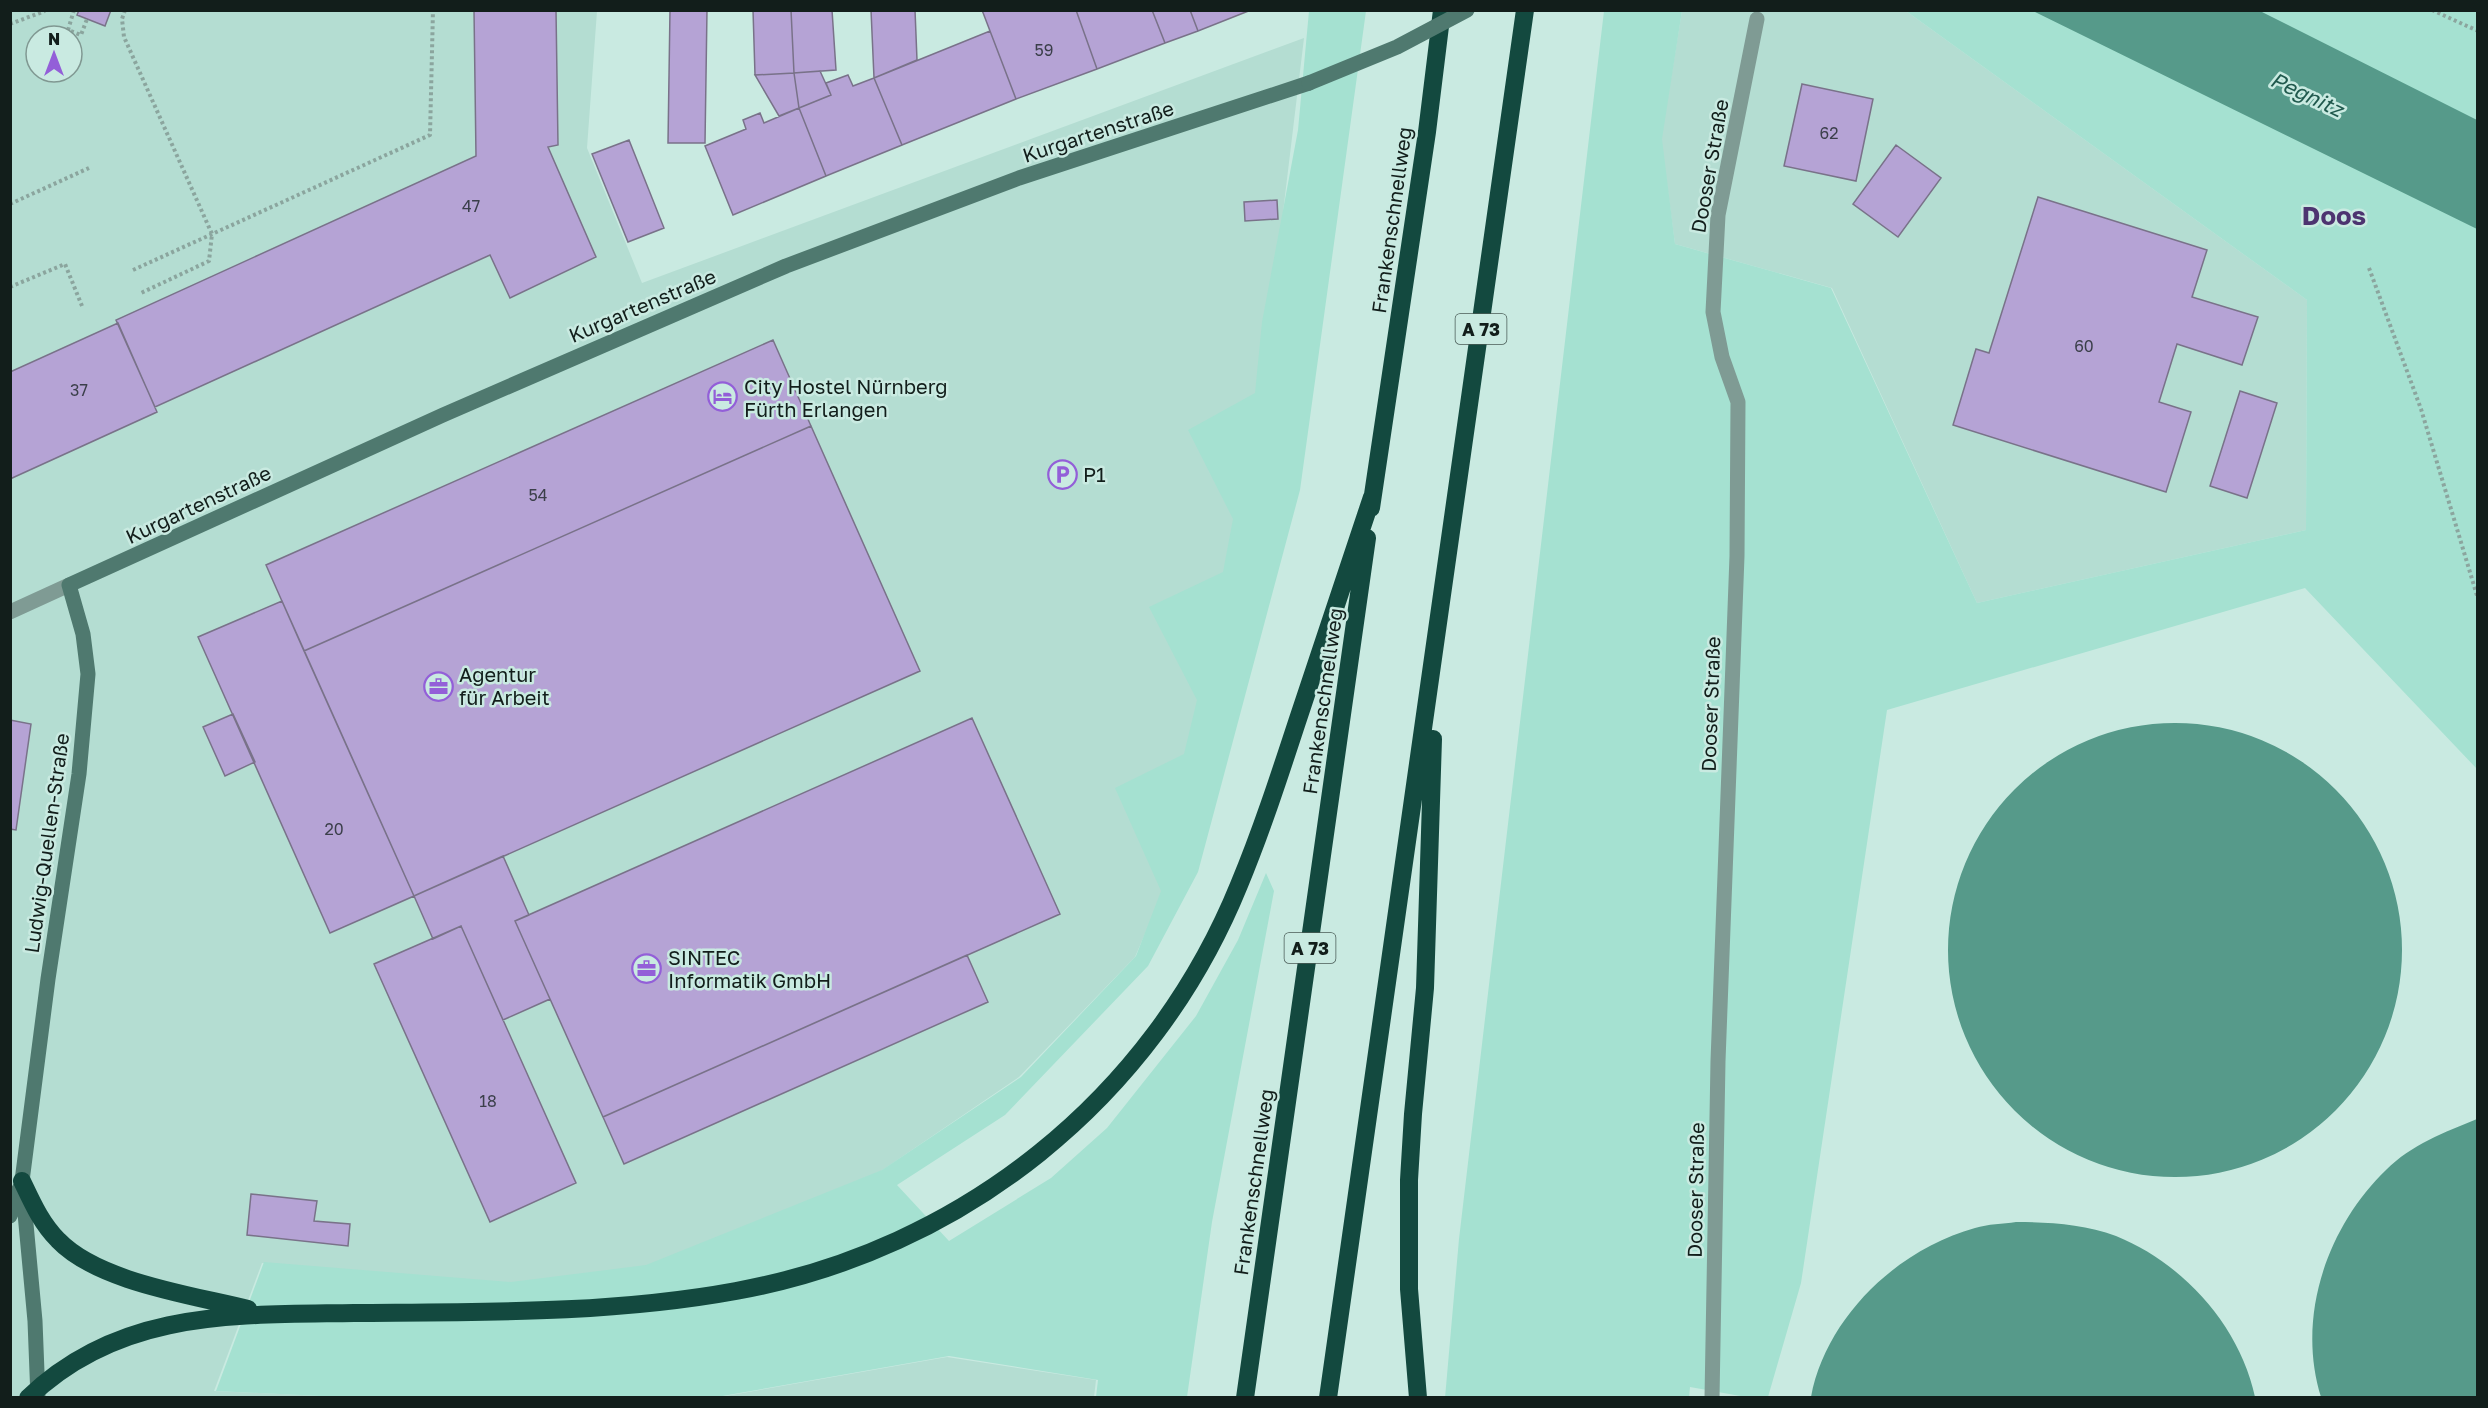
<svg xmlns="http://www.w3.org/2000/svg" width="2488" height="1408" font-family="'Golos Text',sans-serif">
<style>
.built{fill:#b4ddd2;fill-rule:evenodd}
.green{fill:#a5e1d1}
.water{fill:#569a8a}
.building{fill:#b5a3d5;stroke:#797289;stroke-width:1.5}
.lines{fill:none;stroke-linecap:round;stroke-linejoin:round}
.path{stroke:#8ba59e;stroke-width:4;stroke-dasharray:3 3;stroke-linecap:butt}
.minor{stroke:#7f9b94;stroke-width:15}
.tertiary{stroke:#7f9b94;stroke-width:15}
.secondary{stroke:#4f796f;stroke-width:15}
.motorway{stroke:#13493f;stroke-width:18}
.secondary-bridge{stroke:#4f796f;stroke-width:15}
.labels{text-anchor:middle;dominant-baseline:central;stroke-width:5;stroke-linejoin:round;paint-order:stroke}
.number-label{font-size:16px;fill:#3b3f4a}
.shield{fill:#c9eae1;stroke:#495b56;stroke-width:1.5}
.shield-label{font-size:18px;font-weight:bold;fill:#121e1b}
.street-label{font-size:20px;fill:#121e1b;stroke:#c9eae1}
.poi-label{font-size:20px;fill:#121e1b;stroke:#c9eae1;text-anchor:start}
.water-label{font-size:21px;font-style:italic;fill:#20594d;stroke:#c9eae1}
.district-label{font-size:26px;font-weight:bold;fill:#4d3470;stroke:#c9eae1}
</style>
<rect width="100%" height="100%" fill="#c9eae1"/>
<path class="built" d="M10,11h587l-10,137 55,135 662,-245 -88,730 -81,189 -116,120 -138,94 -237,96 -134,16 -248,-20 -48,128 130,6h-333zM36,36h36v36h-36z
M1682,11h224l401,289 -1,230 -329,73 -145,-315 -157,-44 -14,-105z
M947,1357l149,23 -2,17h-374z"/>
<path class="green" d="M1309,11h57l-66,479 -102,382 -50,94 -143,149 -108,70 52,56 102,-63 56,-50 89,-112 42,-76 28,-67 8,18 -62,331 -25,175h-91l2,-17 -149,-24 -232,41 -356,1 -145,-7 48,-129 247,20 135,-17 236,-95 139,-93 115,-121 25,-65 -46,-103 69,-34 13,-54 -48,-93 74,-35 10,-53 -45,-89 67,-37 7,-71 36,-192z
M1604,11h78l-20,128 13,105 156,44 146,315 329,-73 1,-230 -401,-289h571v758l-172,-181 -418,122 -86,573 -33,114h-22l-56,-10 -1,11h-244l14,-159z"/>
<path class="water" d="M2033,11h227l217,109v109z
M1948 950a227 227 0 1 1 454 0a227 227 0 1 1-454 0Z
M2477,1119v278h-156c-25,-80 6,-170 65,-227 25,-25 59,-38 91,-51z
M2016,1222c34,0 68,2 100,14 67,27 124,90 139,161h-444c15,-80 87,-148 164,-169 13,-4 28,-4 41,-6z"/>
<path class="building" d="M79,10h32l-6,16 -28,-11z
M474,10h82l2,135 -10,2 48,110 -86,41 -20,-43 -335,152 -39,-87 360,-164z
M670,10h37l-2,133h-37z
M753,10h38l3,63 -39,2z
M791,10h41l4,60 -42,3z
M871,10h44l2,50 -43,18z
M982,10h94l21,59 -81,30z
M1076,10h76l13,33 -68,26z
M1152,10h38l8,21 -33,12z
M1190,10h61l-53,21z
M990,31l26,68 -114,46 -28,-67z
M820,71l11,24 -32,13 -5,-35z
M794,73l5,35 -20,8 -24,-41z
M848,75l5,11 21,-8 28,67 -76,31 -27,-68 32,-13 -5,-12z
M1802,84l71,15 -17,82 -72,-15z
M799,108l27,68 -93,39 -28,-69 41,-17 -3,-9 17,-7 4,10z
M629,140l35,88 -36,14 -36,-88z
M1896,145l45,33 -43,59 -45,-33z
M2038,197l169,53 -15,47 66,20 -16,48 -65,-21 -18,58 32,10 -25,80 -213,-67 23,-76 13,4z
M1277,200l1,19 -33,2 -1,-19z
M118,323l39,89 -147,67v-107z
M773,340l38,86 -507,225 -38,-86z
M2240,391l37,12 -30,95 -37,-12z
M811,426l109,245 -506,225 -110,-245z
M282,601l132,295 -84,37 -132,-296z
M233,714l22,48 -30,14 -22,-49z
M972,718l88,196 -457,203 -88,-196z
M10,720l21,4 -15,106 -6,-1z
M503,856l26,59 -14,6 35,78 -47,21 -42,-94 -28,13 -19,-43z
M461,926l115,257 -86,39 -116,-258z
M967,955l21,47 -364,162 -21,-47z
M251,1194l66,7 -3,20 36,3 -2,22 -101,-11z"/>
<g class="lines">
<path class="path" d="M74,10l-6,20 13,5 6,-16
M125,10l-3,9 2,18 88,197 -3,27 -68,32
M2432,10l46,21
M10,24l35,-13
M10,204l79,-36
M2369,268l52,141 57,190
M133,270l297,-135 3,-125
M10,287l55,-23 17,42"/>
<path class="minor" d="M1712,1398l6,-337 19,-505 1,-154 -16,-45 -9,-45 5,-97 39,-196"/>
<path class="tertiary" d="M10,612l59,-27"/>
<path class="secondary" d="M10,1216l9,-27
M38,1398l-3,-77 -13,-140 26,-202 31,-205 9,-100 -5,-40 -14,-49 374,-170 343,-149 233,-88 290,-95"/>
<path class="motorway" d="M1371,508l56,-376 15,-122
M22,1181c10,21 19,42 36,59 40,42 134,55 190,69
M28,1398c92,-89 208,-83 326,-85 127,-1 257,1 382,-22 226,-41 416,-192 503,-406 22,-53 40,-108 58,-163 25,-75 50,-150 75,-225
M1245,1398l122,-860
M1328,1398l197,-1388
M1418,1398l-9,-109v-109l4,-66 12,-126 8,-249"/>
<path class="secondary-bridge" d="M1309,83l88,-36 70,-37"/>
</g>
<defs>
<symbol id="hotel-ring" viewBox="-11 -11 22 22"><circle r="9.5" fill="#c9eae1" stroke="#935fd8" stroke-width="1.5"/><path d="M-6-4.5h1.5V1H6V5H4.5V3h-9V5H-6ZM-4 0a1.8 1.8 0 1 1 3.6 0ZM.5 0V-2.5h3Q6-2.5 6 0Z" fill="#935fd8"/></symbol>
<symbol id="parking-ring" viewBox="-11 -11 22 22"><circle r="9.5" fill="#c9eae1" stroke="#935fd8" stroke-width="1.5"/><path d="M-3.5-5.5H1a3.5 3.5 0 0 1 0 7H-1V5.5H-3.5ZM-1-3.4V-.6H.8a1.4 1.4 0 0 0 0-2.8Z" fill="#935fd8"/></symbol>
<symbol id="office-ring" viewBox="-11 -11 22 22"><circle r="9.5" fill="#c9eae1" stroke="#935fd8" stroke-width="1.5"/><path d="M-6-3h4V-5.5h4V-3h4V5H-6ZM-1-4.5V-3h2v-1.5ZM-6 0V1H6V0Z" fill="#935fd8"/></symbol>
</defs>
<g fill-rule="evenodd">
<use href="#hotel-ring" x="706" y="380" width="33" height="33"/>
<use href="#parking-ring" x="1046" y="458" width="33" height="33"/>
<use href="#office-ring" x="422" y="670" width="33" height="33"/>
<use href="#office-ring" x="630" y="952" width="33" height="33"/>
</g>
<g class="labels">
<g class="number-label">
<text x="1044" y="50">59</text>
<text x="1829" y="133">62</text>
<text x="471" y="206">47</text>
<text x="2084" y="346">60</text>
<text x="79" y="390">37</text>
<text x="538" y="495">54</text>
<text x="334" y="829">20</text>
<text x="488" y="1101">18</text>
</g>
<g class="shield">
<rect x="1455.5" y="314" width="51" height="30" rx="4.5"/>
<rect x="1284.5" y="933" width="51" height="30" rx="4.5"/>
</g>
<g class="shield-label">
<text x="1481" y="329">A 73</text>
<text x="1310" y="948">A 73</text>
</g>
<g class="street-label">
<text transform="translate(1098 131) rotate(-18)">Kurgartenstraße</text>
<text transform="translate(1709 166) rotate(-80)">Dooser Straße</text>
<text transform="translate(1391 220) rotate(-82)">Frankenschnellweg</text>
<text transform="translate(642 305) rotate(-23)">Kurgartenstraße</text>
<text transform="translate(198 504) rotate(-25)">Kurgartenstraße</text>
<text transform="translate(1322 701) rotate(-82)">Frankenschnellweg</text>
<text transform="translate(1710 704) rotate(-88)">Dooser Straße</text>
<text transform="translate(46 843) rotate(-82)">Ludwig-Quellen-Straße</text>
<text transform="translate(1253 1182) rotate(-82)">Frankenschnellweg</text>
<text transform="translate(1695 1190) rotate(-89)">Dooser Straße</text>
</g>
<g class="poi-label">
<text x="744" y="386">City Hostel Nürnberg<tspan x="744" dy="23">Fürth Erlangen</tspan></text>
<text x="1083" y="474">P1</text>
<text x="459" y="674">Agentur<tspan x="459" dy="23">für Arbeit</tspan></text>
<text x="668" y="957">SINTEC<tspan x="668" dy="23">Informatik GmbH</tspan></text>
</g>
<g class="water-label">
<text transform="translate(2307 94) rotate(25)">Pegnitz</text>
</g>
<g class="district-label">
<text x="2334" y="215">Doos</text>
</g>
</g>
<rect width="2488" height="1408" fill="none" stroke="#121e1b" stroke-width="24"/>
<g transform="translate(54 54)"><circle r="28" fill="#c9eae1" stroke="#809892" stroke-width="1.5"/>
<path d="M0-4.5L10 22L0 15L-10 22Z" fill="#935fd8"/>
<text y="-9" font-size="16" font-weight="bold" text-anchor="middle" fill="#121e1b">N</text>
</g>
</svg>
